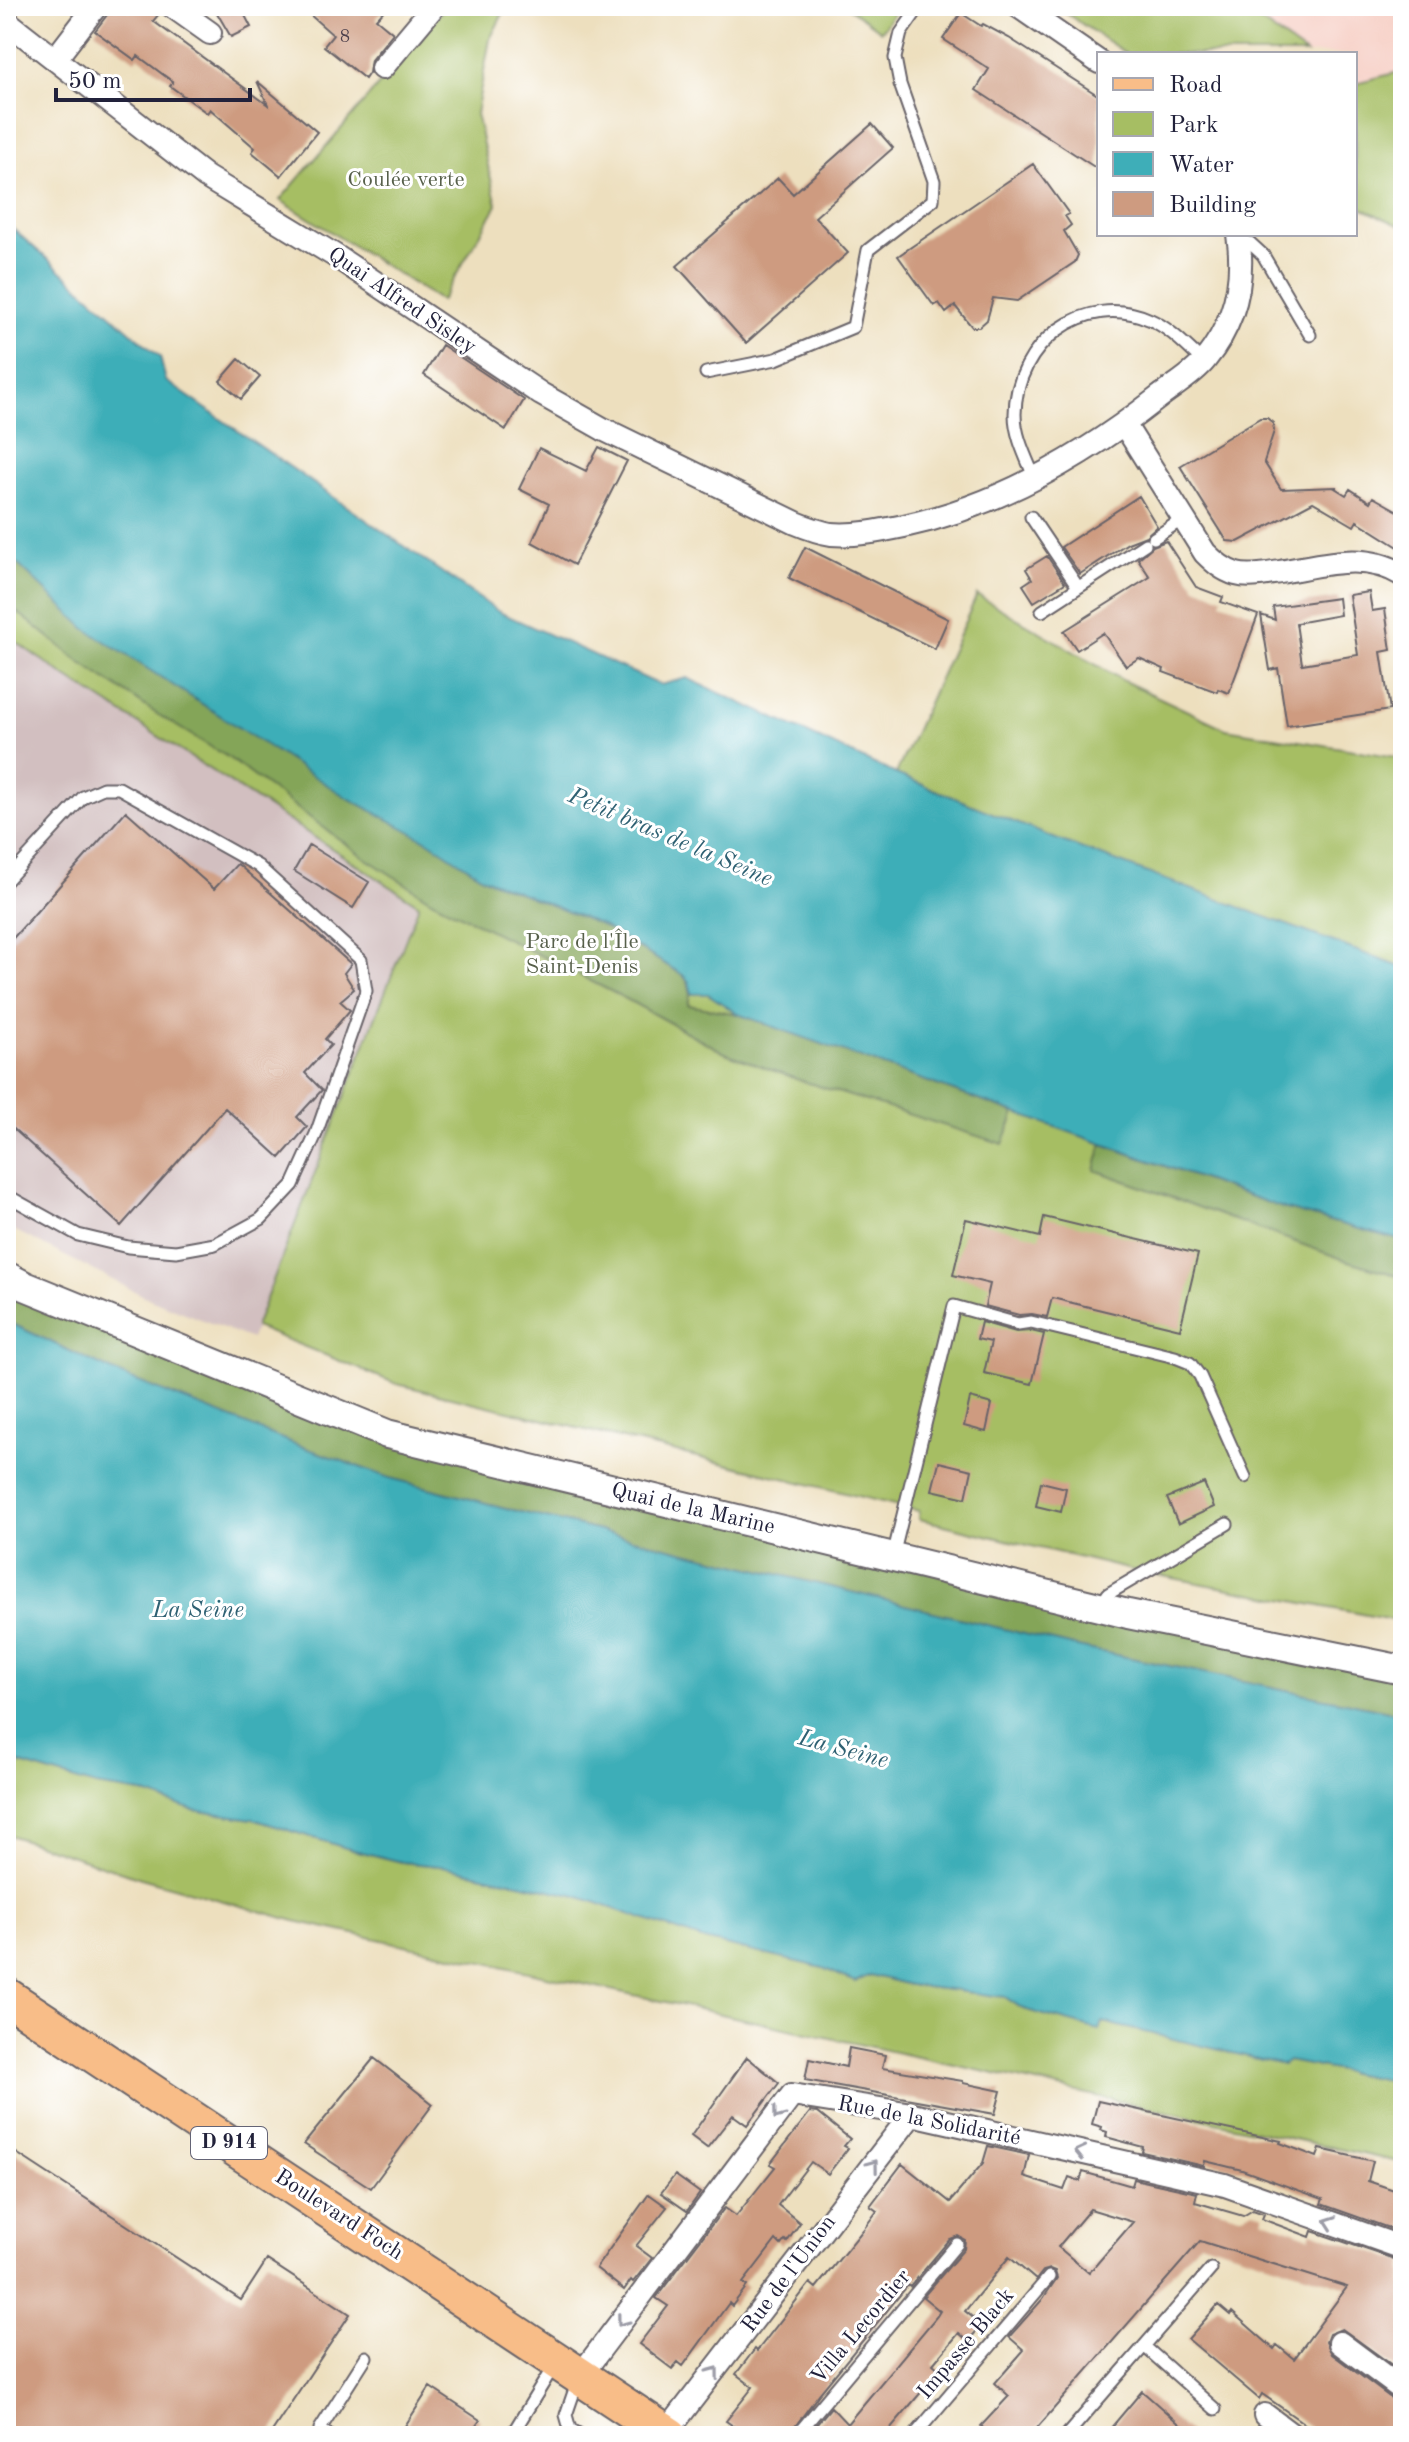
<svg xmlns="http://www.w3.org/2000/svg" width="1409" height="2442" font-family="'Old Standard TT',serif">
<style>
.built{fill:#f7d1c8}
.industrial{fill:#d2bfc0}
.green{fill:#a6be63;stroke:#64704f;stroke-width:2}
.forest{fill:#84a559;stroke:#53644a;stroke-width:2}
.water{fill:#3eaeb8;stroke:#30687a;stroke-width:2}
.building{fill:#ce9b80;fill-rule:evenodd}
.lines{fill:none;stroke-linecap:round;stroke-linejoin:round}
.service-casing{stroke:#696469;stroke-width:15}
.minor-casing{stroke:#696469;stroke-width:26}
.tertiary-casing{stroke:#696469;stroke-width:32}
.primary-casing{stroke:#696469;stroke-width:40}
.service{stroke:#fff;stroke-width:11}
.minor{stroke:#fff;stroke-width:22}
.tertiary{stroke:#fff;stroke-width:28}
.primary{stroke:#f8bd88;stroke-width:36}
.oneway{stroke:#9c9ca7}
.labels{text-anchor:middle;dominant-baseline:central;stroke-width:6;stroke-linejoin:round;paint-order:stroke}
.number-label{font-size:18px;fill:#4d404c}
.shield{fill:#fff;stroke:#646476;stroke-width:2}
.shield-label{font-size:20px;font-weight:bold;fill:#22223b}
.park-label{font-size:22px;fill:#57604b;stroke:#fff}
.street-label{font-size:22px;fill:#22223b;stroke:#fff}
.water-label{font-size:24px;font-style:italic;fill:#2f6173;stroke:#fff}
</style>
<rect width="100%" height="100%" fill="#fff"/>
<filter id="ink" filterUnits="userSpaceOnUse"><feTurbulence type="fractalNoise" baseFrequency=".0125" numOctaves="2"/><feDisplacementMap in="SourceGraphic" scale="16" xChannelSelector="R" yChannelSelector="G"/><feConvolveMatrix kernelMatrix="1 2 1 2 8 2 1 2 1" color-interpolation-filters="sRGB"/></filter>
<filter id="wash" filterUnits="userSpaceOnUse"><feTurbulence type="fractalNoise" baseFrequency=".006" numOctaves="4" result="noise"/><feDisplacementMap in="SourceGraphic" scale="32" xChannelSelector="R" yChannelSelector="G"/><feGaussianBlur stdDeviation="1.8" result="paint"/><feColorMatrix in="noise" values="0 0 0 0 0 0 0 0 0 0 0 0 0 0 0 0 0 1.4 0 .05"/><feComposite in="paint" operator="in"/></filter>
<g filter="url(#wash)">
<rect width="100%" height="100%" fill="#eddfbe"/>
<path class="built" d="M1239,6h164v65l-48,12v-29h-49z"/>
<path class="industrial" d="M6,632l413,273 -168,434 -99,-39 -146,-74z"/>
<path class="green" d="M446,6h61l-17,33 -14,75 21,91 -56,96 -161,-101z
M846,6h53l-18,25z
M1055,6h184l67,48h-179z
M1403,71v156l-48,-22v-122z
M6,553l595,372 91,69h16l31,20 544,194 120,33v381l-272,-52 -212,-51v-8l-522,-127 -142,-57 164,-422 -354,-229 -59,-41z
M977,595l147,86 102,48 177,29v210l-347,-129 -160,-65z
M6,1752l15,12 75,22 46,7 51,17 60,9 93,29 56,14 46,5 129,29 127,44 119,28 32,14 15,-7 40,10 95,12 18,12 76,20 3,-7 181,43 5,-4 115,22v80l-1108,-242 -154,-43 -135,-44z"/>
<path class="forest" d="M6,552l478,326 117,47 82,50c9,11 8,18 5,30l50,9 277,99 -12,31 -204,-64 -74,-27 -97,-53 -197,-100 -66,-42 -136,-100 -72,-44 -77,-52 -74,-59z
M1102,1144l181,64 120,33v36l-55,-16 -253,-91z
M6,1285l108,53 149,58 1140,285v33l-321,-66 -565,-137 -127,-33 -90,-32 -179,-71 -115,-54z"/>
<path class="water" d="M6,223l154,134 6,24 333,231 161,73 27,-7 209,96 160,65 347,129v273l-120,-33 -545,-194 -30,-20h-16l-3,-12 -6,-7 -82,-50 -117,-47 -56,-37 -82,-44 -260,-168 -80,-76z
M6,1321l115,54 179,71 90,32 127,33 565,137 321,66v369l-115,-22 -5,4 -181,-43 -3,8 -76,-21 -18,-12 -95,-12 -40,-10 -15,7 -32,-14 -119,-28 -127,-44 -129,-29 -46,-5 -56,-14 -93,-29 -60,-9 -51,-17 -46,-7 -75,-22 -15,-12z"/>
<g id="blocks">
<path class="building" d="M110,6h37l12,8 -6,7 115,84 -11,-24 60,51 -36,44 -29,-24 3,-4 -45,-39 -3,4 -37,-27 3,-4 -35,-26 -3,4 -40,-29 12,-16z
M213,6h27l11,21 -20,10z
M300,6h88l-12,13 17,14 -22,27 -2,13 -4,6 -41,-33 9,-11z
M961,13l20,13 2,-2 26,14 90,58v74l-123,-80 13,-21 -46,-30z
M872,124l21,24 -78,69 33,36 -102,90 -69,-77 101,-88 15,16z
M1033,164l36,50 -4,2 6,9 -7,6 14,24 -3,7 -58,39 -24,-3 -6,22 -8,7h-7l-17,-21 -9,7 -7,-10 -5,3 -36,-50z
M442,345l82,55 -18,30 -82,-55z
M239,359l21,18 -19,22 -21,-18z
M1260,418h7l6,5 1,8 -10,31 17,27 56,-2 -2,1 11,7 4,-6 20,13 3,-5 30,17v36l-46,-29 -3,5 -41,-24 -75,40 -11,-1 -47,-75z
M599,447l28,14 -53,104 -42,-23 17,-38 -30,-15 20,-41 47,23z
M1139,496l18,30 -11,10 -18,7 -48,31 -19,-27z
M1166,541l30,46 27,10 -2,5 37,13 -29,78 -11,-4 -1,3 -54,-20 1,-3 -25,-11 -13,8 -23,-33 -26,17 -13,-19 86,-54 -12,-18 15,-13z
M805,547l143,72 -13,30 -146,-71z
M1047,556l18,27 -31,19 -11,-17 9,-6 -6,-10z
M1369,592l3,19 13,-2 6,41 -10,2 9,58 -103,16 -9,-58 -8,2 -9,-55 14,5 -2,-13 65,-9 2,17 -44,8 6,41 56,-9 -9,-60z
M126,811l88,78 23,-25 3,2 111,98 -7,9 10,16 -14,12 10,9 -25,29 6,6 -26,28 17,17 -25,27 10,10 -27,31 -55,-50 -104,118 -115,-104v-176z
M309,845l60,37 -16,26 -59,-37z
M1044,1217l154,37 -18,75 -128,-31 -5,19 -15,-3 -13,1 -34,-9 5,-22 -37,-9 13,-56 74,18z
M981,1322l35,10 15,-1 13,3 -12,50 -48,-11 7,-31 -14,-3z
M970,1398l22,6 -6,28 -22,-6z
M939,1462l33,8 -6,28 -34,-8z
M1041,1482l25,6 -5,24 -25,-6z
M1204,1483l10,24 -36,17 -11,-26z
M849,2048l36,7 -3,13 81,13v2l38,8 -6,23 -190,-34 4,-21 37,8z
M747,2057l32,26 -32,42 -14,-10 -26,33 -16,-12z
M374,2058l59,46 -62,84 -67,-44z
M1098,2101l183,40 -1,2 37,14 3,-8 53,12 -5,20 35,12v40l-82,-29 2,-5 -81,-29 -37,-9 -1,5 -62,-14 1,-5 -37,-10 1,-5 -6,-2 1,-3 -10,-3z
M810,2112l8,1 32,26 -6,7 4,2 -20,26 -17,-12 -33,43 22,18 -13,19 -2,-2 -4,5 -5,-5 -33,43 4,3 -15,20 -3,-3 -46,63 -5,-4 -6,7 -33,-25 29,-38 -12,-8 67,-88 2,-2 11,8 39,-49 -5,-3z
M988,2146l41,9 -5,22 40,13 5,-13 11,4 3,-9 49,14 2,-7 63,14 -2,9 48,14 10,-6 11,4 -2,5 48,18 2,-6 91,31v111l-61,-44 -13,5 -3,8 6,12 63,47 8,3v32h-81l-60,-42 -3,5 -71,-60 30,-34 12,10 2,-3 42,37 3,-4 17,14 53,-72 -147,-46 -170,195h-39l-10,-10 28,-30 -14,-13 29,-33 -15,-13 33,-37 15,-22 -2,-7 -5,-2 -7,2 -7,9 -27,-23 -44,54 17,14 -14,16 -9,-8 -26,31 7,6 -56,66h-77l24,-29 16,17 90,-108 3,-5 -17,-14 41,-48 1,-9 -7,-4 -8,3 -40,48 -2,-2 -89,109 -31,42h-40l-22,-15 27,-34 -17,-13 19,-25 2,2 53,-68 6,5 47,-58 14,-19 -7,-5 32,-42 48,38 33,-39zM1090,2209l43,13 -44,51 -31,-26z
M15,2152l226,148 26,-40 83,54 -81,122h-263v-270z
M675,2175l25,18 -13,18 -26,-18z
M649,2194l18,13 -31,39 16,12 -19,24 -2,-2 -7,10 -28,-22z
M430,2387l50,33 -11,16h-49l-15,-10z
M1142,2391l51,45h-89z"/>
</g>
</g>
<g filter="url(#ink)">
<use href="#blocks" fill-opacity="0" stroke="#696469" stroke-width="2"/>
<g class="lines">
<defs>
<path id="service" d="M1239,242l11,1 13,12 47,80
M706,373l70,-14 77,-32 15,-77 65,-50 1,-19 -34,-97 -5,-26 6,-25 19,-27
M1035,479c-8,-20 -20,-42 -20,-65 0,-69 69,-124 136,-94 20,9 37,28 53,42
M1031,517l47,70
M1154,538l29,-19
M1042,611l103,-67
M6,881l77,-84 20,-9h16l139,78 103,94 5,31 -50,143 -23,51 -32,34 -46,25 -39,7 -48,-4 -50,-12 -72,-40
M893,1556l61,-250 64,18 13,-2 144,35 15,6 10,13 45,101
M1100,1606l8,-12 119,-70
M1144,2346l71,63
M578,2380l-12,35 4,14 12,7
M330,2436l-10,-7 46,-72
M511,2436l44,-72
M796,2436l161,-192
M914,2436l135,-159
M1066,2436l145,-167"/>
<path id="minor" d="M172,6l38,27
M1018,6l81,56
M6,21l200,156 128,78 207,139 62,35 193,94c12,5 23,9 35,11 24,2 49,-3 73,-8 94,-20 179,-69 254,-128 15,-12 35,-23 47,-38 30,-37 40,-80 33,-126
M56,58l40,-52
M382,68l52,-62
M1124,424l81,129c9,9 18,17 31,21 14,4 30,0 44,-2 43,-7 83,-21 123,3
M1340,2343l63,47
M580,2376l212,-281 120,19 313,71 178,63
M1265,2415l28,21
M666,2433l246,-319"/>
<path id="tertiary" d="M6,1276l19,10 362,148 741,180 275,56"/>
<path id="primary" d="M6,1996l664,440"/>
</defs>
<use href="#service" class="service-casing"/>
<use href="#minor" class="minor-casing"/>
<use href="#tertiary" class="tertiary-casing"/>
<use href="#primary" class="primary-casing"/>
<use href="#service" class="service"/>
<use href="#minor" class="minor"/>
<use href="#tertiary" class="tertiary"/>
<use href="#primary" class="primary"/>
</g>
<defs><path id="oneway-chevron" d="M-2-3.5L2.5 0L-2 3.5" fill="none" stroke-width="1.6" stroke-linecap="round" stroke-linejoin="round" transform="scale(2)"/></defs>
<g class="oneway">
<use href="#oneway-chevron" transform="translate(778 2114) rotate(127)"/>
<use href="#oneway-chevron" transform="translate(1080 2152) rotate(-167)"/>
<use href="#oneway-chevron" transform="translate(873 2165) rotate(-53)"/>
<use href="#oneway-chevron" transform="translate(1330 2222) rotate(-160)"/>
<use href="#oneway-chevron" transform="translate(622 2321) rotate(127)"/>
<use href="#oneway-chevron" transform="translate(714 2372) rotate(-53)"/>
</g>
</g>
<g class="labels">
<g class="number-label">
<text x="345" y="37">8</text>
</g>
<rect class="shield" x="191" y="2127" width="76" height="32" rx="6"/>
<g class="shield-label">
<text x="229" y="2143">D 914</text>
</g>
<g class="park-label">
<text x="406" y="180">Coulée verte</text>
<text x="582" y="942">Parc de l'Île<tspan x="582" dy="25">Saint-Denis</tspan></text>
</g>
<g class="street-label">
<text transform="translate(402 301) rotate(34)">Quai Alfred Sisley</text>
<text transform="translate(693 1509) rotate(13)">Quai de la Marine</text>
<text transform="translate(929 2121) rotate(11)">Rue de la Solidarité</text>
<text transform="translate(339 2215) rotate(33)">Boulevard Foch</text>
<text transform="translate(789 2274) rotate(-53)">Rue de l'Union</text>
<text transform="translate(861 2327) rotate(-50)">Villa Lecordier</text>
<text transform="translate(966 2344) rotate(-50)">Impasse Black</text>
</g>
<g class="water-label">
<text transform="translate(670 838) rotate(23)">Petit bras de la Seine</text>
<text x="198" y="1611">La Seine</text>
<text transform="translate(843 1750) rotate(15)">La Seine</text>
</g>
</g>
<rect width="1409" height="2442" fill="none" stroke="#fff" stroke-width="32"/>
<rect x="1097" y="52" width="260" height="184" fill="#ffffff" stroke="#a7a7b1" stroke-width="2"/>
<rect x="1113" y="78" width="40" height="12" fill="#f8bd88" stroke="#a7a7b1" stroke-width="2"/>
<text x="1169" y="92" font-size="24" fill="#22223b">Road</text>
<rect x="1113" y="112" width="40" height="24" fill="#a6be63" stroke="#a7a7b1" stroke-width="2"/>
<text x="1169" y="132" font-size="24" fill="#22223b">Park</text>
<rect x="1113" y="152" width="40" height="24" fill="#3eaeb8" stroke="#a7a7b1" stroke-width="2"/>
<text x="1169" y="172" font-size="24" fill="#22223b">Water</text>
<rect x="1113" y="192" width="40" height="24" fill="#ce9b80" stroke="#a7a7b1" stroke-width="2"/>
<text x="1169" y="212" font-size="24" fill="#22223b">Building</text>
<path d="M56 88v12h194v-12" fill="none" stroke="#22223b" stroke-width="4"/>
<text x="68" y="88" font-size="24" fill="#22223b" stroke="#ffffff" stroke-width="6" paint-order="stroke">50 m</text>
</svg>
